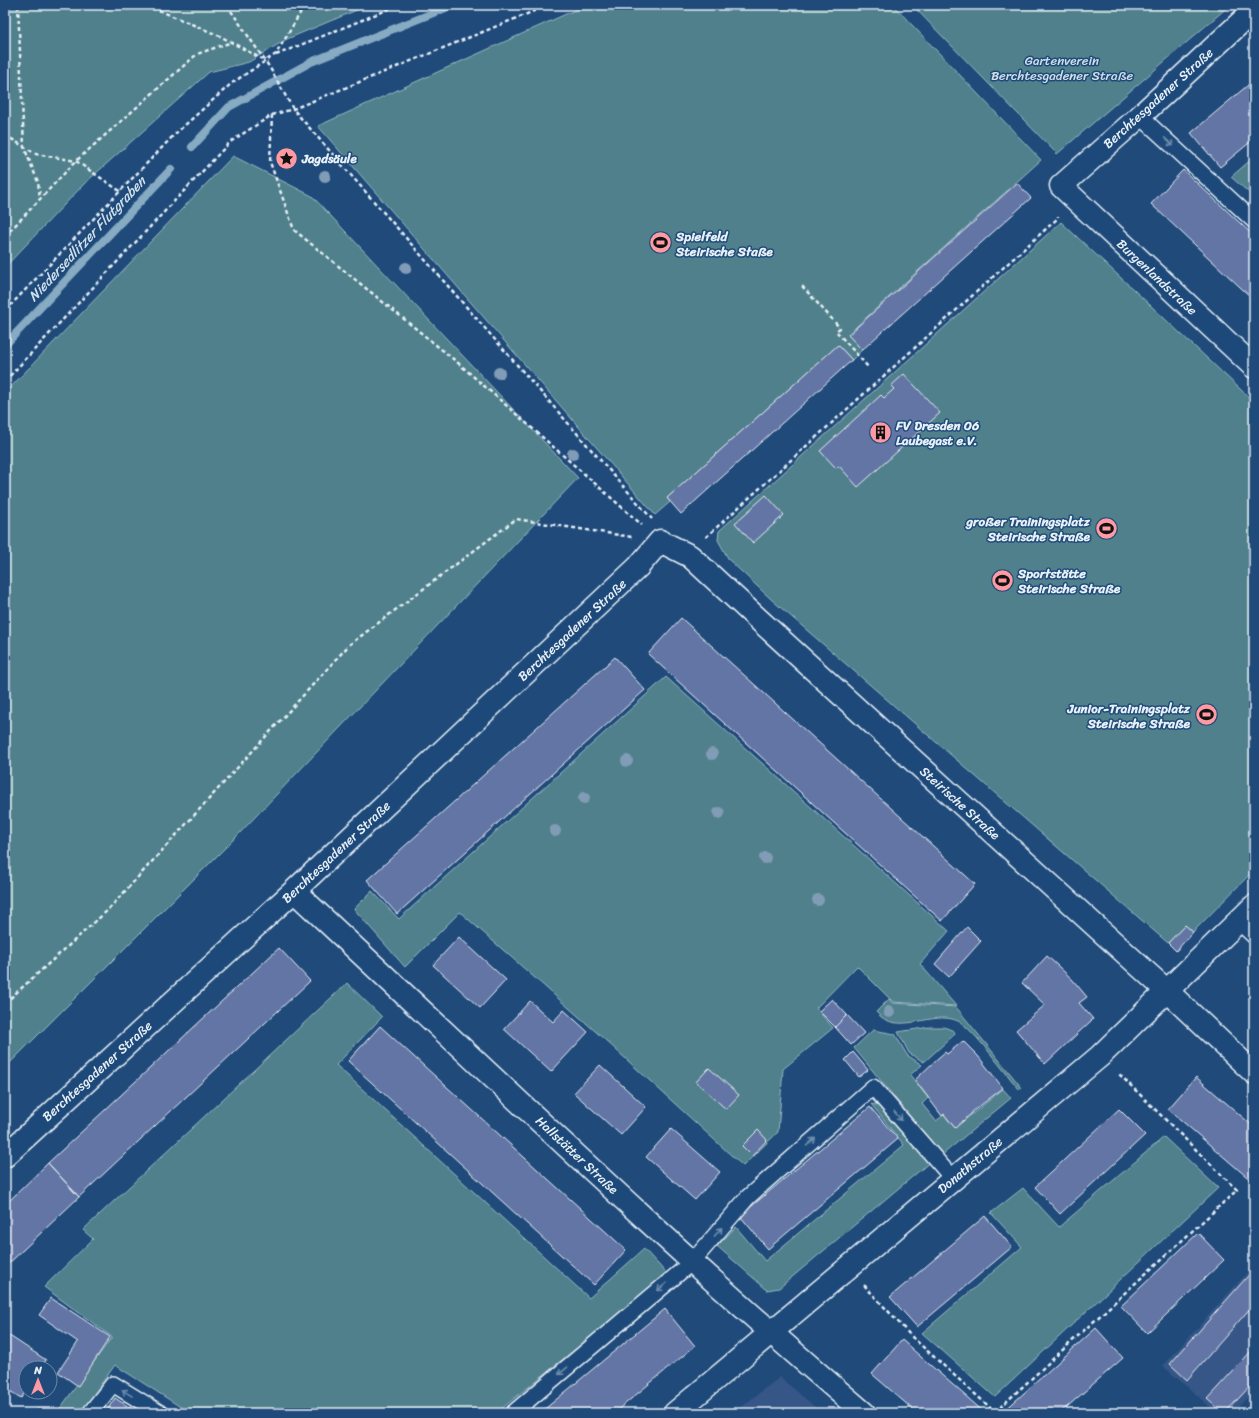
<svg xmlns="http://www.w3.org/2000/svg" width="1259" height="1418" font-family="Sriracha,sans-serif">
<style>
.built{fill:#345787}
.green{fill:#4f808b;stroke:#9cb8c2}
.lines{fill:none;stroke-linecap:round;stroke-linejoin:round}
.stream{stroke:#86abc3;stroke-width:8}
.building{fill:#6475a4;stroke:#e8f1f8}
.lane-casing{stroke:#e8f1f8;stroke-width:18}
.street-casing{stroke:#e8f1f8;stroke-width:25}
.path{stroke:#e8f1f8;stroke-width:2.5;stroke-dasharray:4 3;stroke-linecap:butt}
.lane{stroke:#1f4a7a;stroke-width:15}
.street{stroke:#1f4a7a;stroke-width:22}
.tree{fill:#819cb6}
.oneway{stroke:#6f8dac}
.labels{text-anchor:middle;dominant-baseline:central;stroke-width:3;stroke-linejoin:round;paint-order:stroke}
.park-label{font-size:13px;fill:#d1e0e8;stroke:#1f4a7a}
.street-label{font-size:13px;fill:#e8f1f8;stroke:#1f4a7a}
.poi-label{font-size:13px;font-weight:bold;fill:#e8f1f8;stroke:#1f4a7a;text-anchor:start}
.water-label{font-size:14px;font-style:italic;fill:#cfe0eb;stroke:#1f4a7a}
</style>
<rect width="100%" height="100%" fill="#1f4a7a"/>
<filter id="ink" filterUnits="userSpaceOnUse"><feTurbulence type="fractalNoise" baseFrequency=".025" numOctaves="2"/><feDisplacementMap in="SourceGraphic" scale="8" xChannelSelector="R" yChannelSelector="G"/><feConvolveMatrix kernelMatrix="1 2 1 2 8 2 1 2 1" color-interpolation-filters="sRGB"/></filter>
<g filter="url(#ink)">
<path class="built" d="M1254,1265v125l-21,23h-16l-54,-47z
M780,1377l42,36h-89z"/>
<path class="green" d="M5,5h364l-82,34 -38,23 -40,10 -125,112 -79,83z
M586,5h307l148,155 -193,174 14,16 -10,10 -14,-15 -171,153 3,4 -15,13 -337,-389z
M912,5h318l-173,149z
M233,156l79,40 266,282 -342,359 -231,231v-675z
M1254,157v40l-23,-20z
M1061,222l193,180v468l-61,62 -8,-7 -17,18 -396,-343 -43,-40 -11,-20 1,-9z
M666,677l283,254 -29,33 36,42 -63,-4 -36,-36 -41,42 17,20 -50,41 -5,63 -35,34 -140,-128 -143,-126 -55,55 -51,-58 18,-18 27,28z
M347,983l35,34 -46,48 253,233 55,-49 24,26 -172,138h-306l-75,-48 -35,48h-46l3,-4 22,1 53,-73 -68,-50 49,-48 -10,-9z
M889,999l3,4 64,4 66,81 -2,2c-14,-15 -47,-62 -62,-69 -26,-12 -60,17 -82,-9z
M930,1027h14l10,4 1,3 -31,28 -15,-9 -11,-21z
M873,1030l22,4 12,21 15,10 -12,10 18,23 -6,6 14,17 8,-6 11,13 48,-39 8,9 -69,57 -88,-107z
M871,1104l10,2 49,56 -151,126 -12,2 -50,-44 19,-19 29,34 139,-116z
M1164,1137l54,51 -223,209 -73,-64 100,-86 -31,-34 32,-25 36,39z"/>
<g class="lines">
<path class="stream" d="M192,147l37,-40 82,-45 142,-57
M5,345l166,-176"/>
</g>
<path class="building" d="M1254,80v59l-34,28 -29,-34z
M1183,170l71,66v64l-103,-96z
M1017,183l14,15 -169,152 -14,-15z
M838,345l14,15 -171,154 -14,-16z
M904,374l36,39 -82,74 -19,-21 -3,2 -16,-17 61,-56 3,3 10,-9 -3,-3z
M766,495l18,20 -31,28 -18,-20z
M681,618l294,266 -33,37 -294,-267z
M615,657l30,33 -248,224 -30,-34z
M1185,925l8,7 -17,19 -8,-8z
M967,927l14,14 -32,36 -14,-13z
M459,937l47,43 -26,28 -47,-43z
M279,948l31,33 -231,216 -31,-34z
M1047,956l25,23 15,18 -8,6 14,16 -48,45 -29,-34 29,-25 -23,-22z
M832,999l15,16 -12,12 -16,-16z
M530,1001l23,21 11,-12 24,22 -37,40 -47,-43z
M847,1015l17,18 -13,12 -16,-18z
M380,1026l246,224 -32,35 -246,-224z
M963,1041l15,15 25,32 -31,24v1l-17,15 -11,-14 -2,2 -27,-36 23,-22 7,-6 2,2z
M853,1052l15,18 -9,7 -14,-17z
M600,1065l46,42 -25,28 -47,-42z
M709,1068l30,27 -13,14 -30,-27z
M1196,1077l58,50v56l-86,-74z
M870,1107l28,32 -130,110 -28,-33z
M1119,1109l26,26 -85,79 -25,-27z
M671,1129l49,43 -25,28 -49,-43z
M758,1130l9,10 -15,16 -10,-10z
M48,1163l31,34 -74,70v-62z
M985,1216l27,31 -95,80 -27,-30z
M1198,1233l26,27 -77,73 -26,-27z
M1254,1269v35l-67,76 -17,-16z
M51,1298l59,39 -32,49 -20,-14 20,-30 -39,-27z
M665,1309l30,37 -81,67h-74z
M1096,1328l27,30 -63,55h-56l-1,-1z
M5,1333l41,27 -5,8h-15v23l-5,7 -16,-10z
M902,1340l19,17 64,56h-68l-45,-39z
M1254,1348v34l-29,31h-2l-16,-14z
M115,1398l23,15h-33z"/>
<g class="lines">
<defs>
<path id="lane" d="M1140,116l114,105
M1239,922l15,14
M90,1413l23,-29 47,29
M513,1413l179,-151 56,-65 125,-110 80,92"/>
<path id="street" d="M1254,10l-114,106 -79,70 193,181
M294,891c189,176 374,355 570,522
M5,1156l289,-265 344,-324 22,-26 30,15 67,62 411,374 86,81
M675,1413l425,-357 154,-150"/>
</defs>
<use href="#lane" class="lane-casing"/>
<use href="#street" class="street-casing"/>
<path class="path" d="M18,5l6,142 14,35 2,16
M146,5l74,31 42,23
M227,5l43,63 23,41 359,410
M276,55l123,-50
M272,115l-2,47 24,68 163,132 185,163
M5,135l31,19 40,7 44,30
M5,236l71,-75 121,-107 35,-12
M802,286l38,42 -4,3 32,36
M5,311l170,-177 57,-51 44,-29 29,-49
M5,381l225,-239 42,-27 21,-6 256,-104
M706,537l352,-319v-2
M5,1003l103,-93 241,-265 167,-126 116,18
M864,1285l48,52 83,75 242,-222 -119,-117
M1195,1413l2,-2 3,2"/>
<use href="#lane" class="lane"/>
<use href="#street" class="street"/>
</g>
<g class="tree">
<circle cx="325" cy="176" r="6"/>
<circle cx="406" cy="268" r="6"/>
<circle cx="499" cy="373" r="6"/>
<circle cx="573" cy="454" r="6"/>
<circle cx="712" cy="754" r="6"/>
<circle cx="627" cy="761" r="6"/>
<circle cx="584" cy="798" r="6"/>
<circle cx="719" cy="813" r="6"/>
<circle cx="555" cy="831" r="6"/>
<circle cx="765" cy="858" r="6"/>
<circle cx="818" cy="900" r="6"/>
<circle cx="889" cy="1012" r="6"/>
</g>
<defs><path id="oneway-shaft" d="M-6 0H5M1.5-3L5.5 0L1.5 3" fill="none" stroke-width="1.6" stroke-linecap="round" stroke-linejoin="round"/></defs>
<g class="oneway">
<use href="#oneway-shaft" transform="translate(1169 142) rotate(43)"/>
<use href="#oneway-shaft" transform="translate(898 1116) rotate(49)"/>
<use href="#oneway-shaft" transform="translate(811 1142) rotate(-41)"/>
<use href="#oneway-shaft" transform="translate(718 1232) rotate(-49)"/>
<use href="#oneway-shaft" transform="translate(662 1287) rotate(140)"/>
<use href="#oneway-shaft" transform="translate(563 1371) rotate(140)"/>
<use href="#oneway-shaft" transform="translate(127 1393) rotate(-148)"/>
</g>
</g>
<defs>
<symbol id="sight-disc" viewBox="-11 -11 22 22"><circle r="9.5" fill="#ff9aa2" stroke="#1f4a7a"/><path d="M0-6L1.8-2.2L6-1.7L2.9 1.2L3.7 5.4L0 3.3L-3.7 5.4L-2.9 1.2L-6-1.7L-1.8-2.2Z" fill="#111"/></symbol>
<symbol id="stadium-disc" viewBox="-11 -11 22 22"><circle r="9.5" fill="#ff9aa2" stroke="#1f4a7a"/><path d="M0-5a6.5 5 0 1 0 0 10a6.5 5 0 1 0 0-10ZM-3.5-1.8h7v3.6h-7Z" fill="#111"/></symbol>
<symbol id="building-disc" viewBox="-11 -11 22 22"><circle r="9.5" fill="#ff9aa2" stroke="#1f4a7a"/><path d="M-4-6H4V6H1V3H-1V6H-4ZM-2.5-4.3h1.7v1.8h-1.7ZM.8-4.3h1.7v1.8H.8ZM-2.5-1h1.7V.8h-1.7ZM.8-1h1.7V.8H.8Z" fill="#111"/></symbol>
</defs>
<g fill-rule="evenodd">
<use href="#sight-disc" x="274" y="146" width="25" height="25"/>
<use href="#stadium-disc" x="648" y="230" width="25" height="25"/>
<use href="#building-disc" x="868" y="420" width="25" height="25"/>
<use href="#stadium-disc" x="1094" y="516" width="25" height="25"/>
<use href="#stadium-disc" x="990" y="568" width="25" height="25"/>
<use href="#stadium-disc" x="1194" y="702" width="25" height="25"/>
</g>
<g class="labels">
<g class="park-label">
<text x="1062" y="60">Gartenverein<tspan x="1062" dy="15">Berchtesgadener Straße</tspan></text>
</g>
<g class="street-label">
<text transform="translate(1158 98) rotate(-42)">Berchtesgadener Straße</text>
<text transform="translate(1157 277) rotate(43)">Burgenlandstraße</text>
<text transform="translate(572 630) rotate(-43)">Berchtesgadener Straße</text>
<text transform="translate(960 803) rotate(42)">Steirische Straße</text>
<text transform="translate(336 852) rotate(-43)">Berchtesgadener Straße</text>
<text transform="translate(97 1071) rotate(-42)">Berchtesgadener Straße</text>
<text transform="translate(577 1155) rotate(43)">Hallstätter Straße</text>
<text transform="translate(970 1165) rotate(-40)">Donathstraße</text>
</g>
<g class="poi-label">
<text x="302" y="158">Jagdsäule</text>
<text x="676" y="236">Spielfeld<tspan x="676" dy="15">Steirische Staße</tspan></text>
<text x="896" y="425">FV Dresden 06<tspan x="896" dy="15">Laubegast e.V.</tspan></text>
<text x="1090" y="521" text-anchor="end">großer Trainingsplatz<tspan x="1090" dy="15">Steirische Straße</tspan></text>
<text x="1018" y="573">Sportstätte<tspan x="1018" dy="15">Steirische Straße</tspan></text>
<text x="1190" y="708" text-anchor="end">Junior-Trainingsplatz<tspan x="1190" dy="15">Steirische Straße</tspan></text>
</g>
<g class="water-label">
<text transform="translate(87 239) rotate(-47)">Niedersedlitzer Flutgraben</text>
</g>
</g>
<rect width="1259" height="1418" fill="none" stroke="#1f4a7a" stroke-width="20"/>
<rect x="10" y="10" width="1239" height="1398" fill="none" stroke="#e8f1f8" stroke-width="1.5" filter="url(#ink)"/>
<g transform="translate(38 1380)"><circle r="19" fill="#1f4a7a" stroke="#6f8dac"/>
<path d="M0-3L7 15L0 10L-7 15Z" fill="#ff9aa2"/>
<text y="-6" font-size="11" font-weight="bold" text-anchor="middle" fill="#e8f1f8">N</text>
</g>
</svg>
